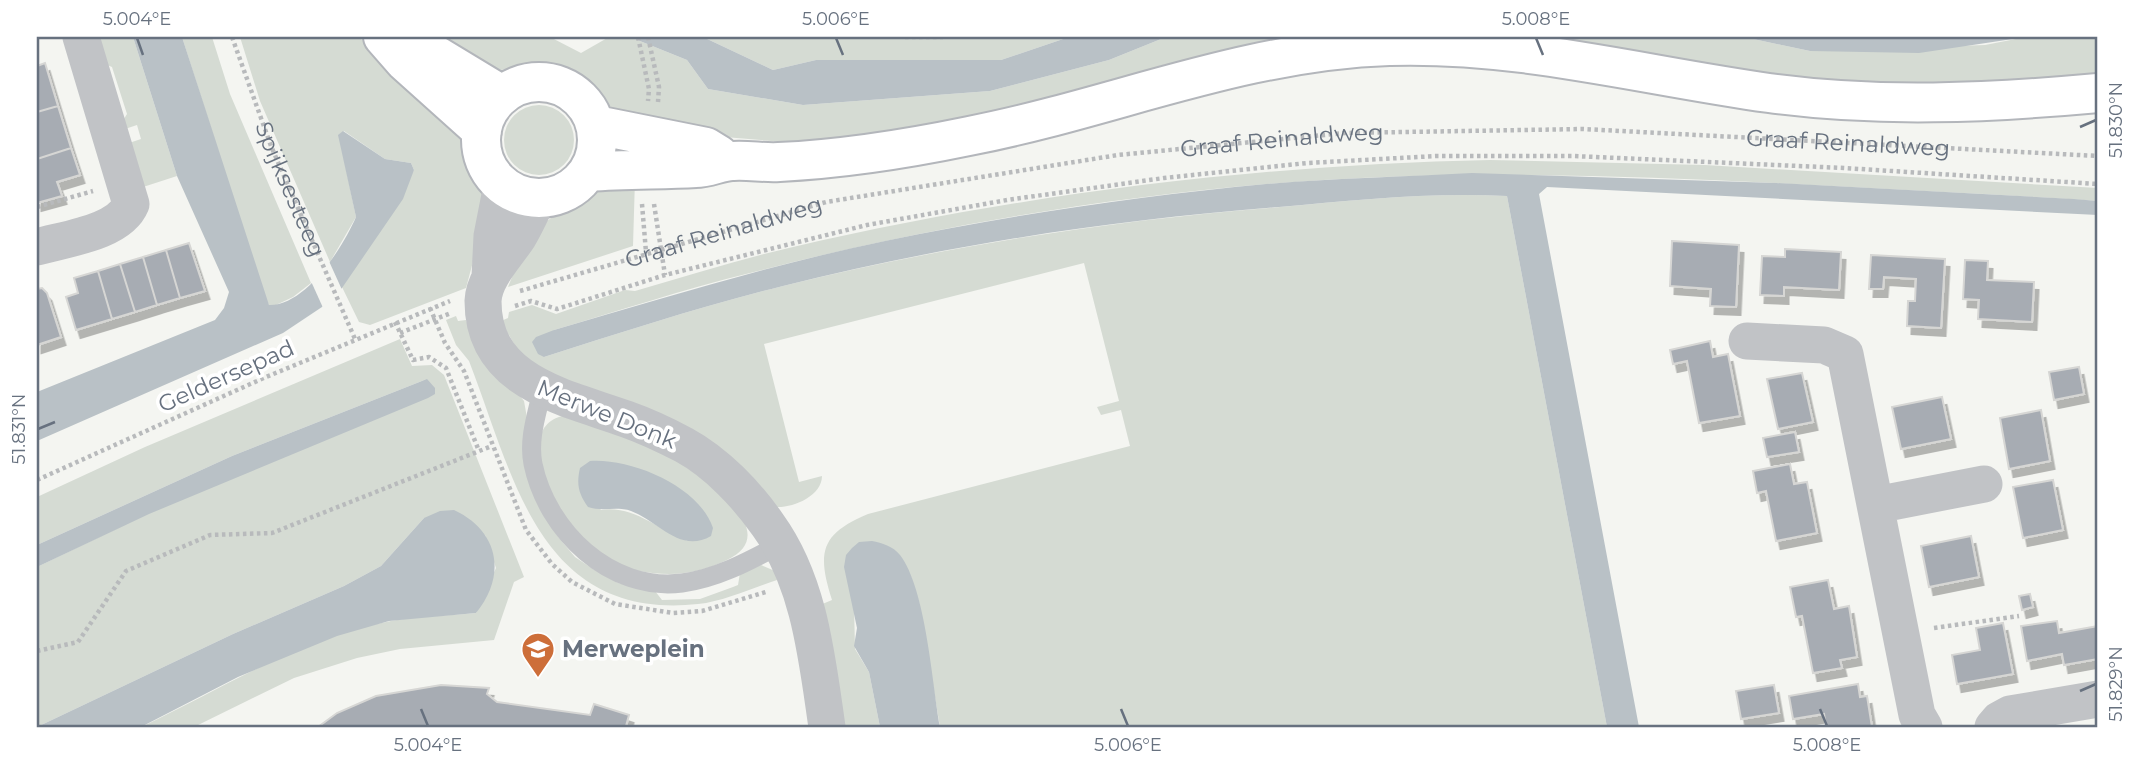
<svg xmlns="http://www.w3.org/2000/svg" width="2135" height="764" font-family="Montserrat,sans-serif">
<style>
.green{fill:#d5dbd3;fill-rule:evenodd}
.water{fill:#b9c1c6}
.pier{fill:#f4f5f1}
.building{fill:#a7acb3;stroke:#d6d6d4;stroke-width:2;filter:url(#shadow)}
.lines{fill:none;stroke-linecap:round;stroke-linejoin:round}
.secondary-casing{stroke:#b3b6bb;stroke-width:42}
.path{stroke:#b8babc;stroke-width:4.5;stroke-dasharray:3.5 3.5;stroke-linecap:butt}
.service{stroke:#c1c3c6;stroke-width:19}
.minor{stroke:#c1c3c6;stroke-width:37}
.secondary{stroke:#fff;stroke-width:38}
.ticks{fill:none;stroke:#67717f;stroke-width:2.5}
.labels{text-anchor:middle;dominant-baseline:central;stroke-width:7;stroke-linejoin:round;paint-order:stroke}
.street-label{font-size:23px;fill:#67717f;stroke:#fff}
.poi-label{font-size:23px;font-weight:bold;fill:#67717f;stroke:#fff;text-anchor:start}
.neatline{fill:none;stroke:#67717f;stroke-width:2.5}
.ticks-label{font-size:18px;text-anchor:middle;fill:#67717f}
</style>
<defs>
<filter id="shadow"><feDropShadow dx="4.5" dy="8" stdDeviation="0" flood-color="#0004"/></filter>
</defs>
<rect width="100%" height="100%" fill="#f4f5f1"/>
<path class="green" d="M93,37h40l44,139 -37,12 -14,-44 15,-5 -4,-14 -15,5 -2,-5 7,-11 -15,-47 -12,-5z
M182,37h30l18,57 81,189 -18,14 -17,8h-7l-5,-10z
M240,37h119l102,95 22,65v27l-17,64 -96,37 -11,-3 -17,-35 72,-117 -3,-7 -26,-4 -41,-28 -5,4 17,82 -26,45 -70,-161z
M426,37h124l31,16 28,-16h21l57,23 21,29 95,16 187,-14 119,-31 57,-23h163l-65,8 -101,20 -184,56 -147,25 -156,-13 -62,-22 -30,-34 -52,-14 -31,7z
M703,37h366l-68,23h-185l-43,10z
M1506,37h238l66,14 175,-6 41,-8h72v41l-83,8 -199,-3z
M504 140a35 35 0 1 1 70 0a35 35 0 1 1-70 0Z
M1490,160l215,5 393,23v13c-88,-6 -177,-10 -266,-15 -188,-10 -376,-18 -565,-2 -174,15 -348,45 -517,89 -66,16 -131,38 -196,57l-10,27c79,-25 158,-51 239,-71 163,-40 329,-66 497,-79 75,-7 151,-15 227,-11l100,531h-667l-21,-125 -8,-25 -57,28 1,44 14,23 11,55h-39l-21,-122 12,-5c-15,-47 -12,-66 36,-86l262,-68 -9,-36 -20,5 -4,-8 22,-6 -35,-138 -320,81 35,138 23,-6c0,20 -29,32 -46,31l-250,-142 -25,-44 7,-3 1,-6 23,-7 24,9 69,-24 10,1c53,-15 105,-32 158,-44 228,-53 463,-82 697,-87z
M635,179l-2,67 -125,41 19,-47 9,-12 66,-43z
M456,316l2,5 8,-1 6,17 52,64 20,113 15,24 16,19 18,12 25,14 37,8 7,9 38,-1 33,-12 5,-2 2,-12 21,-8 14,6 5,8c-26,8 -55,22 -82,25 -159,17 -184,-127 -229,-243l-13,-16 -10,-25z
M400,339l12,27 20,-1 12,10 80,202 -10,5 -20,58 -94,9 -43,9 -63,20 -100,49h-53c81,-38 160,-90 250,-106 28,-5 57,-5 85,-8l20,-45 -11,-33 -61,-17 -43,48 -37,20 -111,48 -196,93v-160l390,-188 -195,77 -195,89v-48l108,-50z
M562,416c18,4 39,7 57,14 31,12 183,95 108,130 -29,14 -55,17 -88,11 -16,-3 -39,-14 -52,-26 -24,-23 -79,-114 -25,-129zM580,468l108,73c-30,-11 -54,-36 -87,-31z"/>
<path class="water" d="M133,37h49l87,268c37,1 74,-58 87,-88l-18,-82 5,-4 42,28 26,4 3,7 -11,29 -61,89 -20,19 -39,26 -246,108v-49l178,-72 9,-12 5,-16 -52,-116z
M630,37h73l70,33 43,-10h185l68,-23h97l-57,23 -119,31 -187,14 -95,-16 -21,-29z
M1744,37h282l-107,16 -109,-2z
M1472,173l304,10 298,16 24,2v14l-551,-28 -8,7 100,533h-32l-100,-531c-76,-4 -152,4 -228,11 -167,13 -333,38 -496,79 -81,20 -160,46 -239,71l-6,-3 -6,-12 4,-5 18,-7c110,-32 219,-66 331,-89 126,-26 254,-45 381,-57 69,-6 138,-7 206,-11z
M427,379l8,9v6l-7,4 -279,116 -112,53v-22l195,-89z
M590,461c41,-3 109,25 123,67l-2,8c-31,18 -53,-15 -80,-25 -14,-5 -29,1 -43,-4 -9,-13 -12,-22 -8,-39z
M454,510c45,21 53,65 22,103l-87,8 -52,15 -99,41 -97,50h-104l196,-93 111,-48 37,-20 43,-48 16,-7z
M872,541c10,2 21,5 28,14 26,34 32,128 40,172h-60l-11,-55 -15,-26 3,-18 -13,-61 2,-12 6,-7 7,-6z"/>
<path class="pier" d="M328,259l15,33 -19,18 -14,-31z"/>
<path class="building" d="M45,63l13,43 -21,6v-46z
M58,106l13,42 -34,11v-47z
M71,148l9,27 -23,7 5,14 -25,7v-44z
M1672,241l67,4 -3,62 -26,-1 1,-17 -41,-3z
M189,243l16,48 -25,7 -14,-48z
M1785,249l56,3 -2,38 -55,-3v9l-24,-1 2,-39 23,1z
M166,250l14,48 -23,7 -14,-48z
M1871,255l74,4 -4,69 -34,-2 1,-25h7l1,-22 -32,-2 -1,12h-14z
M143,257l14,48 -22,7 -15,-48z
M1965,260l23,1 -1,19 47,2 -2,40 -54,-3 1,-19 -16,-1z
M120,264l15,48 -23,7 -14,-48z
M98,271l14,48 -36,11 -10,-33 12,-4 -4,-15z
M42,288l5,5 14,44 -24,8v-56z
M1710,341l3,16 15,-3 12,62 -41,7 -12,-62 -14,3 -3,-14z
M2079,367l5,27 -30,6 -5,-28z
M1802,373l11,49 -35,7 -11,-50z
M1942,397l9,42 -50,10 -9,-42z
M2041,410l9,51 -41,8 -9,-51z
M1795,432l4,20 -32,5 -4,-19z
M1790,464l4,20 13,-2 10,51 -41,8 -10,-50 -9,2 -4,-22z
M2053,480l10,50 -40,8 -10,-51z
M1971,536l8,41 -50,10 -8,-41z
M1828,580l6,29 15,-3 8,51 -17,3 2,8 -29,5 -11,-57 -6,1 -6,-30z
M2030,594l3,13 -11,3 -3,-14z
M2057,621l2,12 39,-7v33l-34,6 -2,-11 -35,7 -6,-35z
M2003,623l10,51 -56,10 -5,-29 28,-5 -4,-22z
M1858,684l2,13 7,-1 5,31h-46l-2,-13 -31,5 -4,-23z
M441,685l48,3 -2,6 10,8 93,13 4,-11 35,11 -3,11 3,1h-311l19,-14 39,-17z
M1774,685l5,28 -38,6 -5,-28z"/>
<g class="lines">
<defs>
<path id="secondary" d="M383,37l21,24 78,70
M406,37l96,58
M481 140a58 58 0 1 1 116 0a58 58 0 1 1-116 0Z
M596,125l110,22 13,8
M589,172c36,-3 71,-2 107,-4 13,0 25,-7 37,-7 16,-1 31,2 46,1 65,-3 127,-13 190,-26 144,-28 271,-85 420,-90 131,-4 251,29 380,47 109,15 220,10 329,0"/>
</defs>
<use href="#secondary" class="secondary-casing"/>
<g class="path">
<path id="s1" d="M232,37l39,109 84,193"/>
<path d="M638,37l11,52 -1,12"/>
<path d="M648,37l11,50 -1,15"/>
<path d="M905,37h38"/>
<path d="M642,204l4,48"/>
<path d="M654,204l11,71"/>
<path d="M37,207l56,-16"/>
<path id="s2" d="M520,291l306,-89 292,-47 227,-22 238,-4 515,27"/>
<path d="M515,306l16,-5 26,8 108,-34 202,-50 140,-25 157,-22 143,-15 130,-7h136l271,12 254,16"/>
<path d="M430,308l15,35 19,28 62,159 26,34 20,18 43,22 58,9 29,-2 64,-19"/>
<path d="M395,322l18,38 16,-3 17,11 33,83"/>
<path d="M400,333l51,-20"/>
<path d="M37,480l229,-103 184,-76"/>
<path d="M1934,628l85,-12"/>
<path d="M37,651l41,-9 48,-71 84,-36 62,-2 220,-87"/>
</g>
<path class="service" d="M542,391c-5,23 -14,48 -9,73 14,67 77,128 149,119 36,-5 67,-22 99,-39"/>
<path class="minor" d="M538,198c-6,13 -12,26 -19,38 -12,19 -35,41 -36,65 0,82 82,96 143,118 20,7 39,16 58,26 33,18 63,50 84,80 42,58 49,134 59,202
M37,247c27,-8 82,-14 94,-43l-50,-167
M490,277l2,-41 10,-51
M1747,341l77,4 21,9 72,361 7,12
M1876,505l108,-21
M1993,727l6,-7 11,-6 88,-15"/>
<use href="#secondary" class="secondary"/>
</g>
<path class="ticks" d="M137,38l6,17M836,38l7,17M1536,38l7,17M2080,127l16,-7M38,429l17,-7M2080,691l16,-7M421,709l7,17M1121,709l7,17M1820,709l7,17"/>
<defs>
<symbol id="school-pin" viewBox="-11 -11 22 30"><path d="M0 17L-7.5 6A9.5 9.5 0 1 1 7.5 6Z" fill="#cd6e39" stroke="#fff"/><path d="M0-5L7-2L0 1L-7-2ZM-4 1L0 2.5L4 1V4Q0 6-4 4Z" fill="#fff"/></symbol>
</defs>
<g fill-rule="evenodd">
<use href="#school-pin" x="519" y="630" width="38" height="52"/>
</g>
<g class="labels">
<g class="street-label">
<text stroke="none"><textPath href="#s2" startOffset="779">Graaf Reinaldweg</textPath></text>
<text stroke="none"><textPath href="#s2" startOffset="1346">Graaf Reinaldweg</textPath></text>
<text stroke="none"><textPath href="#s1" startOffset="163">Spijksesteeg</textPath></text>
<text stroke="none"><textPath href="#s2" startOffset="212">Graaf Reinaldweg</textPath></text>
<text transform="translate(226 376) rotate(-24)">Geldersepad</text>
<text transform="translate(607 414) rotate(22)">Merwe Donk</text>
</g>
<g class="poi-label">
<text x="562" y="649">Merweplein</text>
</g>
</g>
<rect width="2135" height="764" fill="none" stroke="#ffffff" stroke-width="77"/>
<rect x="38" y="38" width="2058" height="688" class="neatline"/>
<g class="ticks-label">
<text x="137" y="25">5.004°E</text>
<text x="836" y="25">5.006°E</text>
<text x="1536" y="25">5.008°E</text>
<text transform="translate(2116 120) rotate(-90)" y="6">51.830°N</text>
<text transform="translate(19 429) rotate(-90)" y="6">51.831°N</text>
<text transform="translate(2116 684) rotate(-90)" y="6">51.829°N</text>
<text x="428" y="751">5.004°E</text>
<text x="1128" y="751">5.006°E</text>
<text x="1827" y="751">5.008°E</text>
</g>
</svg>
